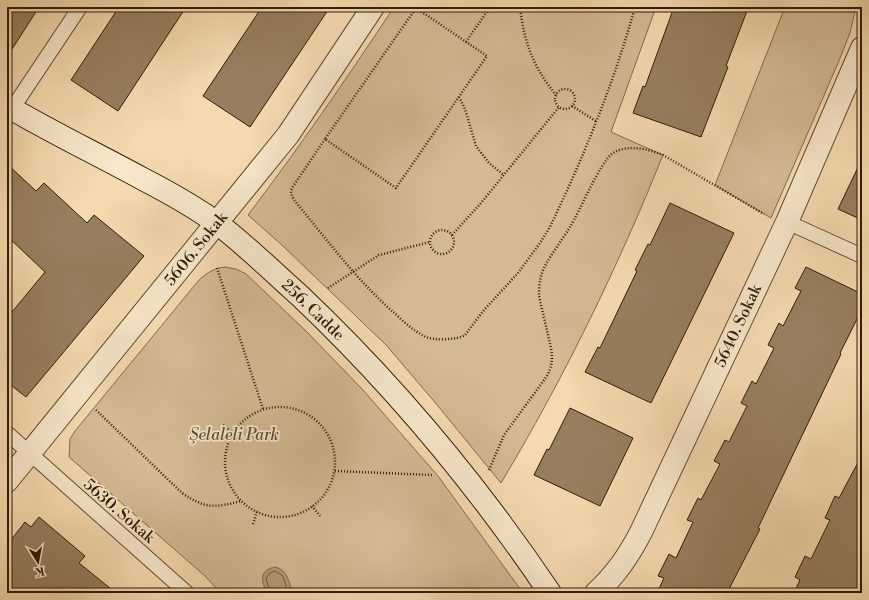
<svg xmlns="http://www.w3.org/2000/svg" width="869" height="600" font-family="'Libre Bodoni',serif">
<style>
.green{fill:#d3ba93;stroke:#816c4e}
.water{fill:#b29a76;stroke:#7e684a}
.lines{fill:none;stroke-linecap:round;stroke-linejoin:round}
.shore{stroke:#705c3f;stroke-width:1}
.building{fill:#967f5f;stroke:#2f1d08}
.lane-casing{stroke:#604c32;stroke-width:16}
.street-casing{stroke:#604c32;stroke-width:24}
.secondary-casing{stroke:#2f1d08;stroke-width:24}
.path{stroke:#2f1d08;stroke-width:2.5;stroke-dasharray:1 2;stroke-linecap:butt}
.lane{stroke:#f8e7cb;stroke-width:14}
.street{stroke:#f8e7cb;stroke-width:22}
.secondary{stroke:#f8e7cb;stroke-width:22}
.labels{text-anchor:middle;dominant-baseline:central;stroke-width:3.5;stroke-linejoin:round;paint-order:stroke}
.street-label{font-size:16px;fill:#2f1d08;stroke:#f8e7cb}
.park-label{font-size:16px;font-style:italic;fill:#604c32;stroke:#f8e7cb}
</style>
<rect width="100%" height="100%" fill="#f5daaf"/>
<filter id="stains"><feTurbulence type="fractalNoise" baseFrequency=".005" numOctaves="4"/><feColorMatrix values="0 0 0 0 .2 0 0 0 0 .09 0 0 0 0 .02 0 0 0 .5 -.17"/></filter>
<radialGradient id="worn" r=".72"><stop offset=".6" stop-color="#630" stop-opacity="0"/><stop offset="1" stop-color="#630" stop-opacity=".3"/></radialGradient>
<path class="green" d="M394,7h262l-45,125 52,23c-46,114 -99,223 -162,328l-68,-83 -47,-55 -103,-99 -35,-31c51,-67 99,-137 146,-208z
M785,7h71l-6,26 -12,30 -67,155 -56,-33z
M225,267l11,2 10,5 60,57 57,59 75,86 85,117h-304l-2,-4 -12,-13 -136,-119 1,-18 5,-8 124,-151c8,-7 15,-12 26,-13z"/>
<path class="water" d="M275,567c13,3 14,15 17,26h-25c-6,-12 -8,-23 8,-26z"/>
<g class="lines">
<path class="shore" d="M270,593l-4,-15 4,-5 5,-2 8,5 5,17"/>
</g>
<path class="building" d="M7,7h32l-32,50z
M119,7h67l-68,104 -47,-31z
M262,7h68l-80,120 -47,-31z
M674,7h62l11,4 -21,55 2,1 -27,70 -68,-24 10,-27 2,1z
M862,159v61l-24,-11z
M7,164l29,27 8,-8 43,40 7,-8 50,41 -118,141 -19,-15v-64l38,-46 -38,-36z
M670,203l64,30 -83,170 -66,-31 13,-25 2,1 37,-77 -2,-1 13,-26 2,1z
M806,267l56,27v15l-22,44 1,1 -83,174 2,1 -33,64h-70l7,-15 -6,-2 11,-22 7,4 17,-36 -6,-2 11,-22 3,2 19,-36 -6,-3 11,-21 4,2 18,-36 -6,-3 11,-22 4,3 18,-36 -6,-3 11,-22 4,3 18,-35 -6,-3z
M570,408l63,30 -33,68 -66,-31 13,-26 2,1z
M862,455v138h-68l6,-13 -5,-3 10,-21 6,3 19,-39 -5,-2 10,-22 4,2z
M39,517l46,39 -6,7 37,30h-109v-48l18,-23 6,5z"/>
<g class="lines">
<defs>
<path id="lane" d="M12,109l68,-102
M787,222l75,34
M7,433l180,160"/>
<path id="street" d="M7,481l281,-346 85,-128
M596,593c20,-19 32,-36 45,-61l146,-310 75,-174"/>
<path id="secondary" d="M7,106c44,26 90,48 134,72 27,14 53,28 77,46 29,22 54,47 81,71 94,89 179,191 251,298"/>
</defs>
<use href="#lane" class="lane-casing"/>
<use href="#street" class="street-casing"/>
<use href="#secondary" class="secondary-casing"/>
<path class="path" d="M520,7c4,35 13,60 36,88
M416,8l71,48 -91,132 -71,-49z
M466,42l24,-35
M555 99a10 10 0 1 1 20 0a10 10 0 1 1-20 0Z
M459,97l6,12 11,37 13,17 15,12
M572,106l24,15
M325,139l-33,49c-2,4 0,7 2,12 31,37 60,77 97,110 10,9 21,20 33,26 8,5 34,4 41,-1l19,-25 34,-37 22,-30 10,-16c34,-71 64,-144 85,-220
M430 242a12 12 0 1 1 24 0a12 12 0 1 1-24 0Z
M452,235l29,-32 78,-96
M217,268l46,141
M328,288l51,-33 51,-13
M225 462a55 55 0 1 1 110 0a55 55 0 1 1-110 0Z
M96,410l86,83c24,16 32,15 59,8
M223,425l10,8
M489,470l15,-35 43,-59c5,-10 6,-17 4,-28l-12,-52c0,-10 1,-21 6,-30 7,-13 17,-26 25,-39 10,-16 30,-65 43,-74 15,-9 35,-4 50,2l101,59
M335,471l97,4
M312,506l8,10
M253,524l4,-12"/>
<use href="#lane" class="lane"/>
<use href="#street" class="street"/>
<use href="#secondary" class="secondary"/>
</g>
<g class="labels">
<g class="street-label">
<text transform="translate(196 249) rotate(-51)">5606. Sokak</text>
<text transform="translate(313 310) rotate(44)">256. Cadde</text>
<text transform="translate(738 326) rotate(-65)">5640. Sokak</text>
<text transform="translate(119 511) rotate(41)">5630. Sokak</text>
</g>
<g class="park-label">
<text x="234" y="435">Şelaleli Park</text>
</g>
</g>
<rect width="869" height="600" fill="none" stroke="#f5daaf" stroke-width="24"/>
<rect x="8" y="8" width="853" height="584" fill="none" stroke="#2f1d08" stroke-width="2"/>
<rect x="12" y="12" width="845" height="576" fill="none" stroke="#2f1d08"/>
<g transform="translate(38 562) rotate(169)" stroke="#f8e7cb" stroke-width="3" paint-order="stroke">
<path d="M0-3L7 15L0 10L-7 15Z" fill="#2f1d08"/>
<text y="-6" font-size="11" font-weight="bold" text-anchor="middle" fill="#2f1d08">K</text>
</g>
<rect width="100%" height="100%" filter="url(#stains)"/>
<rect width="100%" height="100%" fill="url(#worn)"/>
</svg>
